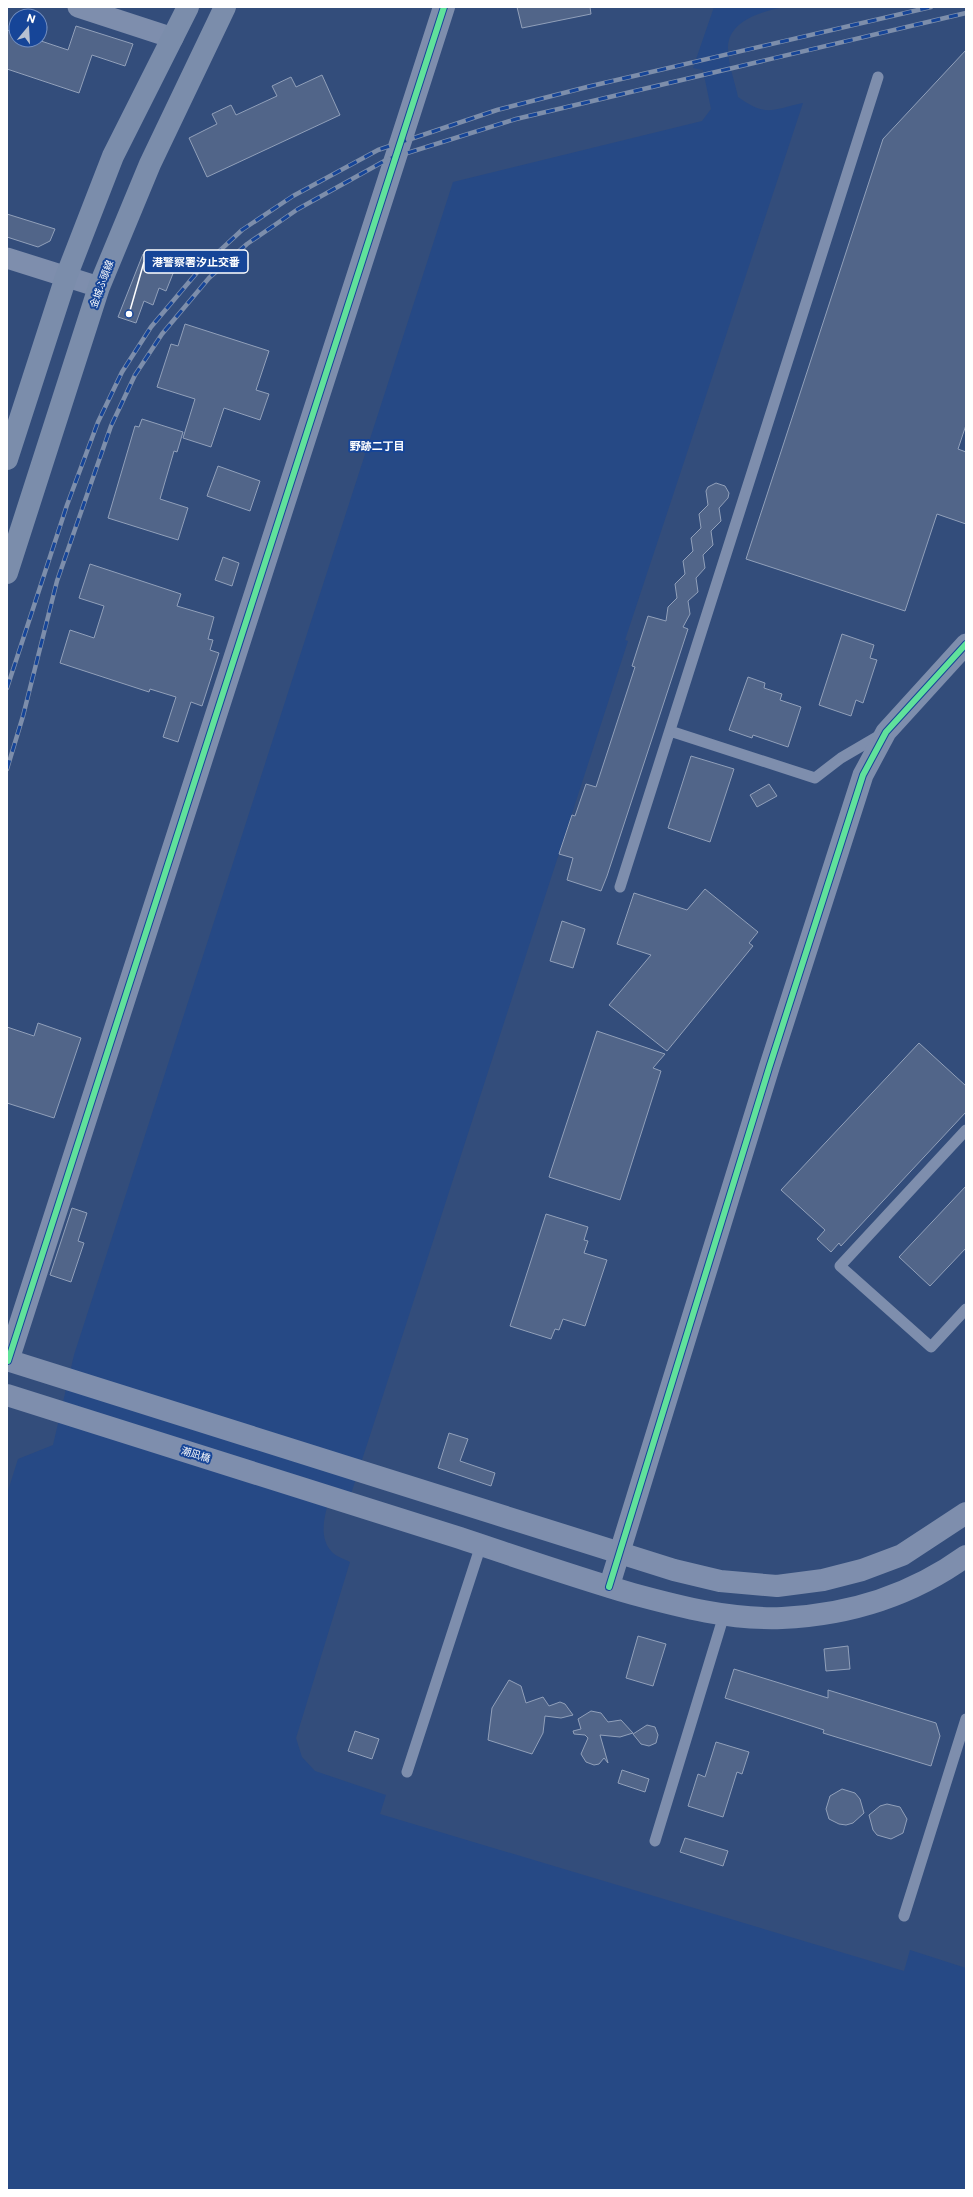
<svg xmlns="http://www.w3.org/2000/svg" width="973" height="2197" font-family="Commissioner,'Noto Sans JP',sans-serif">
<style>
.water{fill:#264985}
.building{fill:#516589;stroke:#91a0ba}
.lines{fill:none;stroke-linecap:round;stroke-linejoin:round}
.service{stroke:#7e8ead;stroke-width:11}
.minor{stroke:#7e8ead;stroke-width:21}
.tertiary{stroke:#7e8ead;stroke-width:22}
.primary{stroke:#7b8dab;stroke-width:22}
.rail-casing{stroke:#7d8eab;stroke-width:4.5}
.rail{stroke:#164598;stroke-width:3;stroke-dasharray:9;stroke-linecap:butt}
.cycleway-casing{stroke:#164598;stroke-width:8}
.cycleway{stroke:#60e19b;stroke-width:6}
.labels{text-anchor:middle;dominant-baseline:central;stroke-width:4;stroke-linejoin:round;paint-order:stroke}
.street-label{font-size:10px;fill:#fff;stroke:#164598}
.neighbourhood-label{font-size:11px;font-weight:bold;fill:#fff;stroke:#164598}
.leader{fill:none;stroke:#fff;stroke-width:1.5}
.callout-dot{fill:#fff;stroke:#164598;stroke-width:1.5}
.callout{fill:#164598;stroke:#fff;stroke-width:1.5}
.callout-label{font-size:11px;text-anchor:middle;font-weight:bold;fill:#fff}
</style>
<rect width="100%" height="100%" fill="#334d7b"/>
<path class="water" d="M714,7h69c-22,5 -55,14 -55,41 0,16 7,34 10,49 28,20 33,13 65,6l-178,537 3,1 -280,862 -18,-6c-5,17 -12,39 1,54 4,5 13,8 19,11l-54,176 6,19 13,14 71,24 -6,19 524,157 6,-21 56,18v222h-959v-696l11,-35 35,-14 21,-90 379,-1173 249,-61 9,-12 -8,-39 -10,-2z"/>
<path class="building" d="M517,7h73l1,7 -69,14z
M76,26l57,18 -8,22 -33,-11 -13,38 -72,-24v-39l9,3v7h22l30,10z
M966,50v375l-8,24 8,3v72l-29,-10 -32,97 -159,-52 137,-420z
M322,75l18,40 -133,62 -18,-39 28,-14 -5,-10 19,-9 5,10 41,-19 -5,-10 19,-9 5,10z
M7,214l48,15 -5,12 -12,6 -31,-10z
M143,254l33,12 -10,25 -7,-3 -6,17 -9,-4 -8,22 -18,-6z
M185,324l84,27 -13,39 13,4 -9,26 -36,-12 -13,39 -28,-9 12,-39 -38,-12 14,-43 7,2z
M142,419l41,13 -6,20 -3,-1 -14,48 28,9 -10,32 -70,-22 27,-92 4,1z
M218,466l42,15 -10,30 -43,-15z
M716,483l9,3 4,7 -1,5 -9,10 2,13 -10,10 2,14 -10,10 2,13 -9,10 2,14 -10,9 2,13 -7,13 5,2 -81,247 -6,15 -34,-11 6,-22 -14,-4 13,-39 3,1 11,-32 10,3 39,-120 -3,-1 16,-50 18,5 2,-14 9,-9 -2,-14 10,-10 -2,-13 10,-10 -2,-13 10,-10 -2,-14 9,-9 -2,-14 2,-4z
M223,557l16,6 -7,23 -17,-6z
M90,564l91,30 -4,12 37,11 -6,22 5,1 -3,10 9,3 -17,53 -11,-4 -13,40 -15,-5 13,-40 -26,-8 -1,3 -89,-29 10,-33 24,8 10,-32 -25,-8z
M842,634l32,11 -4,13 7,2 -14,43 -7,-3 -5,16 -32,-11z
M748,677l17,6 -1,5 18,6 -2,6 21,7 -13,40 -35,-12 -1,3 -23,-8z
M691,756l43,13 -24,73 -42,-14z
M769,784l8,12 -20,11 -7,-12z
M705,889l53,43 -9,11 4,3 -86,105 -58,-46 42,-50 -34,-11 17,-51 53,17z
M562,921l23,8 -12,39 -23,-7z
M38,1023l43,15 -27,80 -47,-15v-76l27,9z
M597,1031l68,23 -12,14 8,3 -41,129 -71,-23z
M919,1043l47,43v26l-125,134 -2,-3 -8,9 -14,-13 8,-9 -44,-40z
M966,1186v62l-36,38 -31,-29z
M72,1208l15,5 -9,28 6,2 -13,39 -21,-7z
M546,1214l42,13 -4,13 4,1 -4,12 23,7 -22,66 -22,-7 -4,11 -4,-1 -4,10 -41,-13z
M449,1433l19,6 -8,22 35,12 -4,13 -53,-18z
M638,1636l28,8 -13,42 -27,-8z
M848,1646l2,23 -24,2 -2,-22z
M734,1669l94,29v-8l108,33 4,13 -9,30 -108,-33 1,-3 -99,-32z
M509,1680l12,6 5,17 17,-6 6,9 11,-4 5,2 8,11 -12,3 -16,-2 -2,17 -11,21 -44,-14 4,-32z
M591,1711l10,2 7,9 13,-2 12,13 -13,4 -20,-2 8,28 -4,-5 -5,6 -5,1 -8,-3 -5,-8 7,-16 -3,-3 -11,-1 -1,-3 8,-2 -3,-10z
M647,1725l8,2 3,8 -2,8 -7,3 -8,-2 -8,-10z
M355,1731l24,8 -7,20 -24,-8z
M716,1742l33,10 -7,22 -5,-2 -14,45 -35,-11 10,-32 7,3z
M622,1770l27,9 -4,13 -27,-9z
M842,1789l13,4 5,6 4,14 -11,10 -7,2 -7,-1 -10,-5 -3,-10 4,-13z
M887,1804l13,3 7,12 -4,14 -12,6 -14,-4 -4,-5 -4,-15 11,-9z
M685,1838l43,13 -5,15 -43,-14z"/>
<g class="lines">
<path class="service" d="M670,731l145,47 26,-20 41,-24
M620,887l258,-810
M966,1130l-126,136 91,81 35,-38
M407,1772l74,-227
M655,1841l69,-226
M904,1916l62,-197"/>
<path class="minor" d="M78,7l95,31
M7,258l92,29
M609,1587l160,-519 94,-293 23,-43 80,-88"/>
<path class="tertiary" d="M7,1360l667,210 46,11 57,5 46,-6 39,-10 40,-15 64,-42
M8,1361l436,-1354
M7,1395c151,47 302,94 453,143 57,19 115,39 173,56 48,13 98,26 149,24 66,-3 130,-23 184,-62"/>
<path class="primary" d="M7,459l59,-182 47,-121 75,-149
M7,573l92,-286 51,-123 75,-157"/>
<defs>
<path id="rail" d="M7,688l60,-183 31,-83 24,-50 29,-45 49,-58 42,-39 51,-34 85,-46 119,-40 94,-24 340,-79
M7,769l16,-53 34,-135 54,-155 24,-51 27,-41 47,-56 38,-34 51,-35 90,-50 128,-40 450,-106"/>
</defs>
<use href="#rail" class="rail-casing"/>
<use href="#rail" class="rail"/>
<defs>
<path id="cycleway" d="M8,1361l436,-1354
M609,1587l160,-519 94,-293 23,-43 80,-88"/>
</defs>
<use href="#cycleway" class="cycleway-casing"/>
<use href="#cycleway" class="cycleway"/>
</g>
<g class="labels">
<g class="street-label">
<text transform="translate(101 284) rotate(-70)">金城ふ頭線</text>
<text transform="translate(196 1454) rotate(17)">潮凪橋</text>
</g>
<g class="neighbourhood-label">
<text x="377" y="445">野跡二丁目</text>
</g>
</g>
<path class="leader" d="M129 314L144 262"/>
<circle class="callout-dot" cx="129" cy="314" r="4"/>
<rect class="callout" x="144" y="250" width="104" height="23" rx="4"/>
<g class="callout-label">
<text x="196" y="266">港警察署汐止交番</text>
</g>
<rect width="973" height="2197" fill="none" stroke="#ffffff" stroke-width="16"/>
<g transform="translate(28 28) rotate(18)"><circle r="19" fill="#164598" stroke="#738fc1"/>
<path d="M0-3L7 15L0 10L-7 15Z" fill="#b8c1d1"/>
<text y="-6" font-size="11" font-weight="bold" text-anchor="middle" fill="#ffffff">N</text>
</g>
</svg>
